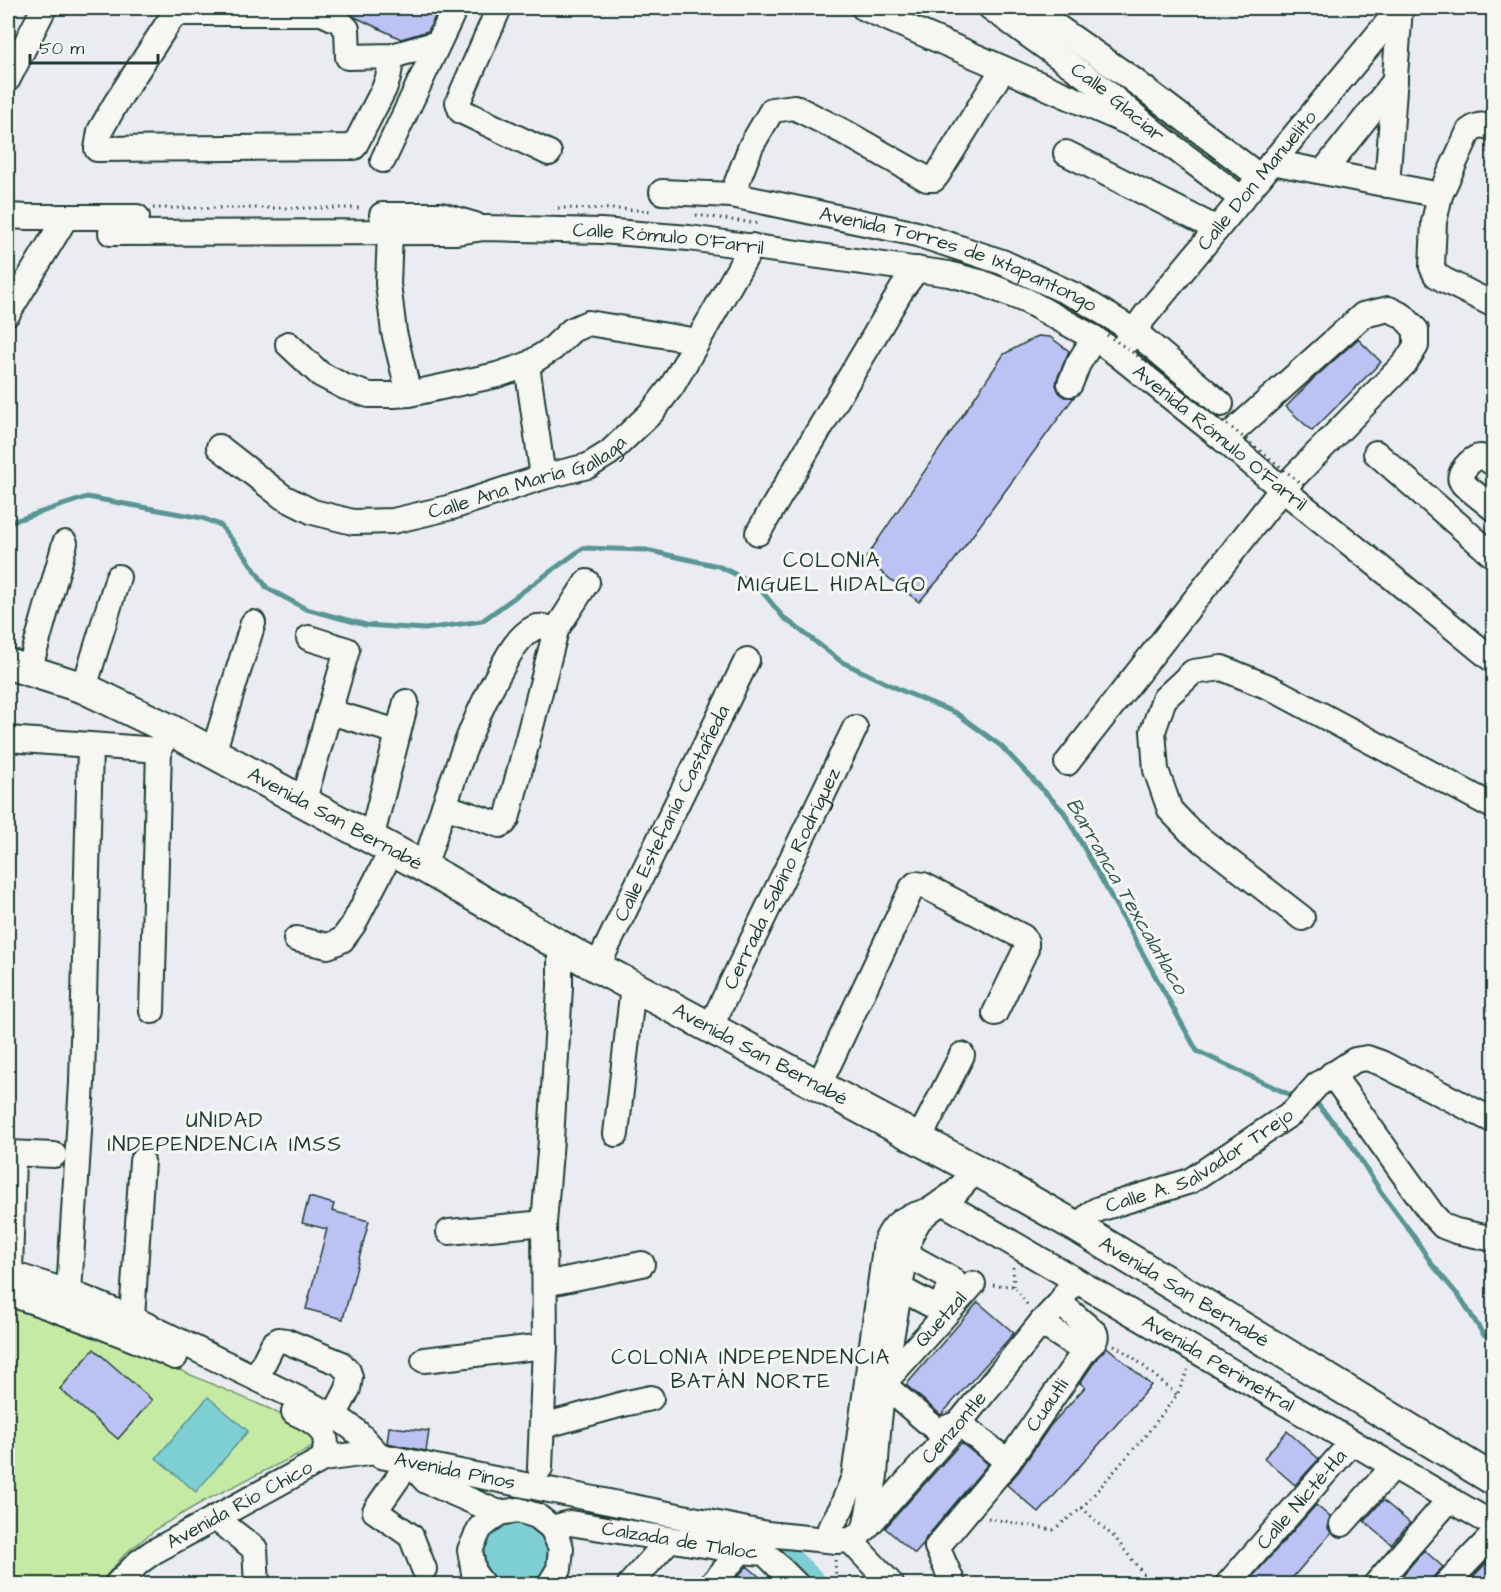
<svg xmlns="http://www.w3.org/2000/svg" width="1501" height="1592" font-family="'Architects Daughter',sans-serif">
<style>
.green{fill:#c5eaa4;stroke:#72946c;stroke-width:1.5}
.water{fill:#7ecfd4;stroke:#589594;stroke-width:1.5}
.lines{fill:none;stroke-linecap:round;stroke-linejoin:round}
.stream{stroke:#589594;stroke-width:5}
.canal{stroke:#7ecfd4;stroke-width:18}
.building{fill:#bdc2f4;stroke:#1f3d34;stroke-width:1.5}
.minor-casing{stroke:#1f3d34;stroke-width:28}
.major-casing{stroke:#1f3d34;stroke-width:34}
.path{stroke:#1f3d34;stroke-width:3;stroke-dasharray:1.5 4.5;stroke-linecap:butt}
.minor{stroke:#f6f6f2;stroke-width:24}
.major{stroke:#f6f6f2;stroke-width:30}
.path-bridge{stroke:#1f3d34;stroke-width:3;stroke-dasharray:1.5 4.5;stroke-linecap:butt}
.labels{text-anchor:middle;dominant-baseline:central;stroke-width:6;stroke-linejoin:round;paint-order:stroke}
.street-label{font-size:20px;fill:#1f3d34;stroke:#f6f6f2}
.neighbourhood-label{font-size:21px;letter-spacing:1.5px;fill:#1f3d34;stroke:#f6f6f2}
.water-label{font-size:21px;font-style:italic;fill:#325a54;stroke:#f6f6f2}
</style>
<rect width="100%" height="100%" fill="#ebecf2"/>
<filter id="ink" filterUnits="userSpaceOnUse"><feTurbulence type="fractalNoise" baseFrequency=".0167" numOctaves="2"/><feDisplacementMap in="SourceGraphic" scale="12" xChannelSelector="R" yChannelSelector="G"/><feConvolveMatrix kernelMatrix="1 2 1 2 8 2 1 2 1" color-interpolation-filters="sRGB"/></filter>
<g filter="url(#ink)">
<path class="green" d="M8,1302l60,20 202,87 35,19 12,17 -113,56 -45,26 -33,26 -27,31h-91z"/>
<path class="water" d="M208,1397l40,34 -52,61 -40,-34z
M509,1518l33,12 9,23 -7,24 -8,7h-42c-16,-10 -12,-29 -12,-46z"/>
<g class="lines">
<path class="stream" d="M8,523l79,-26 115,21 18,7 26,32 21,31 39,21 60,16 59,4 57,-8 101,-73 63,2 72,16 38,18 27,33 59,45 63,30 51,21 45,33 63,66 133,239 89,42 10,4
M1311,1102l6,2 30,34 34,54 32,43 18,28 31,37 21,34 11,6"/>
<path class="canal" d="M757,1536c24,5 46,32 63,48"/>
</g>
<path class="building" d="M344,8h95l-11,23 -27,8 -46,-22z
M1038,336l12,1 19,14 -12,28 -1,6 3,7 5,5h10l-126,172 -29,33 -54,-43 139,-205z
M1358,339l23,23 -69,69 -26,-24 26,-27z
M309,1197l25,7 -2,7 37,10 -26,98 -37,-10 21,-80 -25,-6z
M978,1302l36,31 -73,82 -35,-30z
M1107,1347l44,38 -112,128 -32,-28 13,-15 30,-44 35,-39 -5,-4 17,-25z
M94,1349l58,51 -34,39 -58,-50z
M389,1427l40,4 -3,20 -39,-8z
M1287,1431l32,28 -24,26 -31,-27z
M961,1443l27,21 -62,74 -3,7 -8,9 -30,-26z
M1383,1500l27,23 -19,21 -27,-23z
M1316,1505l14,12 -2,5v6l3,5 -44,51h-41z
M1424,1550l19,17 -8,8 -3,5v4h-34l-2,-1z
M1494,1555v29h-17l-6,-5z
M747,1566l21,18h-37z"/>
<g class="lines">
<defs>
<g id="minor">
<path d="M499,8l-41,94 3,9 88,42"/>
<path d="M864,8l295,128"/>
<path id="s1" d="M991,8l107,77 61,51 83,63"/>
<path d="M1030,8l99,69 131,100"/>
<path d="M392,56l-44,1 -1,-28 -8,-8 -17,-8h-141l-6,2 -5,5 -54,83 -16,28 -3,18 257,-2 30,-58 4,-11 4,-22 46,-13"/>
<path d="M8,79l36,-71"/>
<path d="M1494,129c-11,-5 -16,-5 -25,2l-29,64 -6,27 -2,45 4,8 8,5 50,25"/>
<path d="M1066,153l151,76"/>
<path d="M383,160l72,-152"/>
<path d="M1272,162l168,33"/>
<path d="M1323,172l72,-91"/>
<path d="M1387,185l13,-177"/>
<path id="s2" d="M662,192l70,3 185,39 85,28 76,35 56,34 87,73"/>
<path d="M732,195l19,-49 21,-36 22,-3 50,25 83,47h7l4,-5 65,-105"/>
<path d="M382,215h59l34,10"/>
<path d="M8,216l20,1h109"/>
<path d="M390,232l-2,52 6,48 15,62"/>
<path id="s3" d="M111,233l346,-1 27,-4 117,3 88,7 260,36 31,8 47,19 67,37 23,16 107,86 58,49 95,76 117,96"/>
<path d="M8,313l58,-96"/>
<path id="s4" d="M1126,342l19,-26 255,-308"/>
<path d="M288,344l32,30 25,13 24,8h25l15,-1 88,-19 30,-10 25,-16 20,-19 16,-7 110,18"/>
<path d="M527,365l16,112"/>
<path d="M1070,384l8,-20 16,-26"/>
<path id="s5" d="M219,447l64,50 30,15 40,10 40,-1 59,-14 91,-30 45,-11 21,-13 43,-41 20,-26 80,-140"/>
<path d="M1376,453l118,103"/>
<path d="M1494,464c-4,-2 -8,-7 -13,-7 -7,-1 -19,12 -20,18 -2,5 0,5 2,9l31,25"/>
<path d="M758,533l144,-244 15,-20"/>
<path d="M29,671l36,-128"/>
<path d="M84,688l34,-111"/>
<path d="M330,712l68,20"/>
<path d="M8,739l151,11 7,-15"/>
<path d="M213,753l40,-130"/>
<path d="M1067,763l215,-274 123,-126 11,-17v-16l-13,-14 -14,-7 -26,6 -139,125"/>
<path d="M303,803l44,-153 -38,-12"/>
<path d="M444,806l56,19 4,-2 3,-4 49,-189 31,-48"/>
<path d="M371,839l35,-137"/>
<path d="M424,867c22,-66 42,-135 76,-196 8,-15 18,-35 34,-43 7,-3 15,0 22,2"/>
<path d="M1302,918l-112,-87 -20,-21 -14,-40 -3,-39 11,-32 29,-27 29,-4 49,20 223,119"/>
<path d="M296,939l32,7 14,-6 11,-15 39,-75"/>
<path id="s6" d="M597,967l150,-307"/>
<path d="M152,1011l7,-261"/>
<path id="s7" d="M710,1028l145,-300"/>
<path d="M1332,1074l100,140 11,12 13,5 38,8"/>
<path d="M819,1085l93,-197 4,-4 7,1 100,52 3,5v7l-31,64"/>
<path d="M616,1134l17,-147"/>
<path d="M919,1139l43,-84"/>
<path d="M8,1153l46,2"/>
<path id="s8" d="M942,1202l552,323"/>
<path id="s9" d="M1077,1227l16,-15 6,-3 91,-28 103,-69 24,-27 38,-25 12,-2 14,5 113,58"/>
<path d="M449,1232l95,-9"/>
<path id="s10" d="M8,1273l61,19 63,26 202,98c9,5 18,11 25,18 8,7 13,16 22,22l386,78 69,7 14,-1 6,-3 9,-8 10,-53 3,-45 5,-47 23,-130 5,-20 8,-14 10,-9 27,-19 20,-22"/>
<path d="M10,1274l3,-120"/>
<path d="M545,1284l97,-20"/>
<path d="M901,1289l38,20 14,-29 -47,-26"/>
<path d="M69,1292l13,-209 8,-337"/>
<path d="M8,1293c56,19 113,39 167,64"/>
<path d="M1060,1303l35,30c3,8 -4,11 -9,16l-14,-6 -31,-20 19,-20 14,-24"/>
<path d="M132,1318l10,-157"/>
<path d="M424,1360l121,-14"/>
<path d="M256,1378l17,-34 6,-4 7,1 54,22 8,8 2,6 -2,12 -14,27"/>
<path d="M294,1412c22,10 39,19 29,47"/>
<path d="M543,1426l80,-22 28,-6"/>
<path id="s11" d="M1008,1462l78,-113"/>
<path d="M540,1468l5,-122 -1,-123 7,-83 9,-153v-41"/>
<path d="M215,1518l40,31 2,35"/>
<path d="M1342,1524l51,-57"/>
<path id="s12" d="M552,1528l18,-5 171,28 24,2 31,31"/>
<path id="s13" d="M865,1529l94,-106 82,-100"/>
<path d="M833,1540l-3,-12 11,-19 13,-32 32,-236c10,-22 20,-23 41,-30"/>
<path d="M850,1540l41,44"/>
<path d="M424,1569l-13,-33 -36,-25 34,-49 17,19 73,32"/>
<path id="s14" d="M952,1581l-15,-34 71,-85 -49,-39 -21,8 -55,-47 90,-100"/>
<path id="s15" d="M117,1584l22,-22 14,-10 170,-93 52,-7"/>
<path d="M482,1584l-8,-11 -4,-23 10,-22 19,-15 19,-3 19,6 15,12 9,20 -2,21 -9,15"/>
<path d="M630,1584l39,-44"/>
<path d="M712,1584l29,-33"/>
<path id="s16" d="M1228,1584l124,-142"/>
<path d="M1376,1584l73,-84"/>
<path d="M1446,1584l48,-50"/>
</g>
<g id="major">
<path id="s17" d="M8,664l76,24 85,41 255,138 173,100 379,203 101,57 417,253"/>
</g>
</defs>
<use href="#minor" class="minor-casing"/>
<use href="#major" class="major-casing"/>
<path class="path" d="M153,208h210
M558,208l61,1 35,2
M696,215l65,9
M1013,1267l1,19
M993,1285l21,1 15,21
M1114,1345l20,13 43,37
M1082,1508l64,-73 31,-40 11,-25
M988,1518l65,12 29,-22 34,31 29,37 13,8
M835,1560l1,18 7,6
M1138,1584l7,-8"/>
<use href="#minor" class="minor"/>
<use href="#major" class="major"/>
<path class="path-bridge" d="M1107,335l53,36 147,117"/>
</g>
</g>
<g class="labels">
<g class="street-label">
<text stroke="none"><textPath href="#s1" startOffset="158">Calle Glaciar</textPath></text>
<text stroke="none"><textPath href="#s4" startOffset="208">Calle Don Manuelito</textPath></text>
<text stroke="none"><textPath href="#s3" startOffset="558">Calle Rómulo O'Farril</textPath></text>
<text stroke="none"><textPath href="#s2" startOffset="306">Avenida Torres de Ixtapantongo</textPath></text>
<text stroke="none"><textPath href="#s3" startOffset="1161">Avenida Rómulo O'Farril</textPath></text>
<text stroke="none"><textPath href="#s5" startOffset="338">Calle Ana María Gallaga</textPath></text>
<text stroke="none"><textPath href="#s6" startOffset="171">Calle Estefanía Castañeda</textPath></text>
<text stroke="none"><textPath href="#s17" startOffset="363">Avenida San Bernabé</textPath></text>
<text stroke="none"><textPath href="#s7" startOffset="166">Cerrada Sabino Rodríguez</textPath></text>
<text stroke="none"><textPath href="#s17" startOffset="849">Avenida San Bernabé</textPath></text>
<text stroke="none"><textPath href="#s9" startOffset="141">Calle A. Salvador Trejo</textPath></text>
<text stroke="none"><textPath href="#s17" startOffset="1335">Avenida San Bernabé</textPath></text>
<text stroke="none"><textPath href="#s14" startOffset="392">Quetzal</textPath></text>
<text stroke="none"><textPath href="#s8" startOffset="320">Avenida Perimetral</textPath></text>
<text stroke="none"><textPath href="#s11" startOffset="69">Cuautli</textPath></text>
<text stroke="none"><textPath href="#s13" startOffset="135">Cenzontle</textPath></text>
<text stroke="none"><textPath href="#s10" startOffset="494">Avenida Pinos</textPath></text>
<text stroke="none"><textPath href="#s16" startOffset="112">Calle Nicté-Ha</textPath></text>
<text stroke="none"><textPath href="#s15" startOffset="147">Avenida Río Chico</textPath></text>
<text stroke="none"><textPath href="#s12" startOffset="130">Calzada de Tlaloc</textPath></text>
</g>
<g class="neighbourhood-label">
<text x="832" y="560">COLONIA<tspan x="832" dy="24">MIGUEL HIDALGO</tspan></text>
<text x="225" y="1120">UNIDAD<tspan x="225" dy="24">INDEPENDENCIA IMSS</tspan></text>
<text x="751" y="1357">COLONIA INDEPENDENCIA<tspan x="751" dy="24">BATÁN NORTE</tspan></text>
</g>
<g class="water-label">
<text transform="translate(1127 896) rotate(60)">Barranca Texcalatlaco</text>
</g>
</g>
<rect width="1501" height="1592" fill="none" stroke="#f6f6f2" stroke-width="30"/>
<rect x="15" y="15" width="1471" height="1562" fill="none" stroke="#1f3d34" stroke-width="2" filter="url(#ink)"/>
<path d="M30 54v9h128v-9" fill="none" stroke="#1f3d34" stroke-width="3"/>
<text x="39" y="54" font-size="18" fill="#1f3d34" stroke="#f6f6f2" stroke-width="4.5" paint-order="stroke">50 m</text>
</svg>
